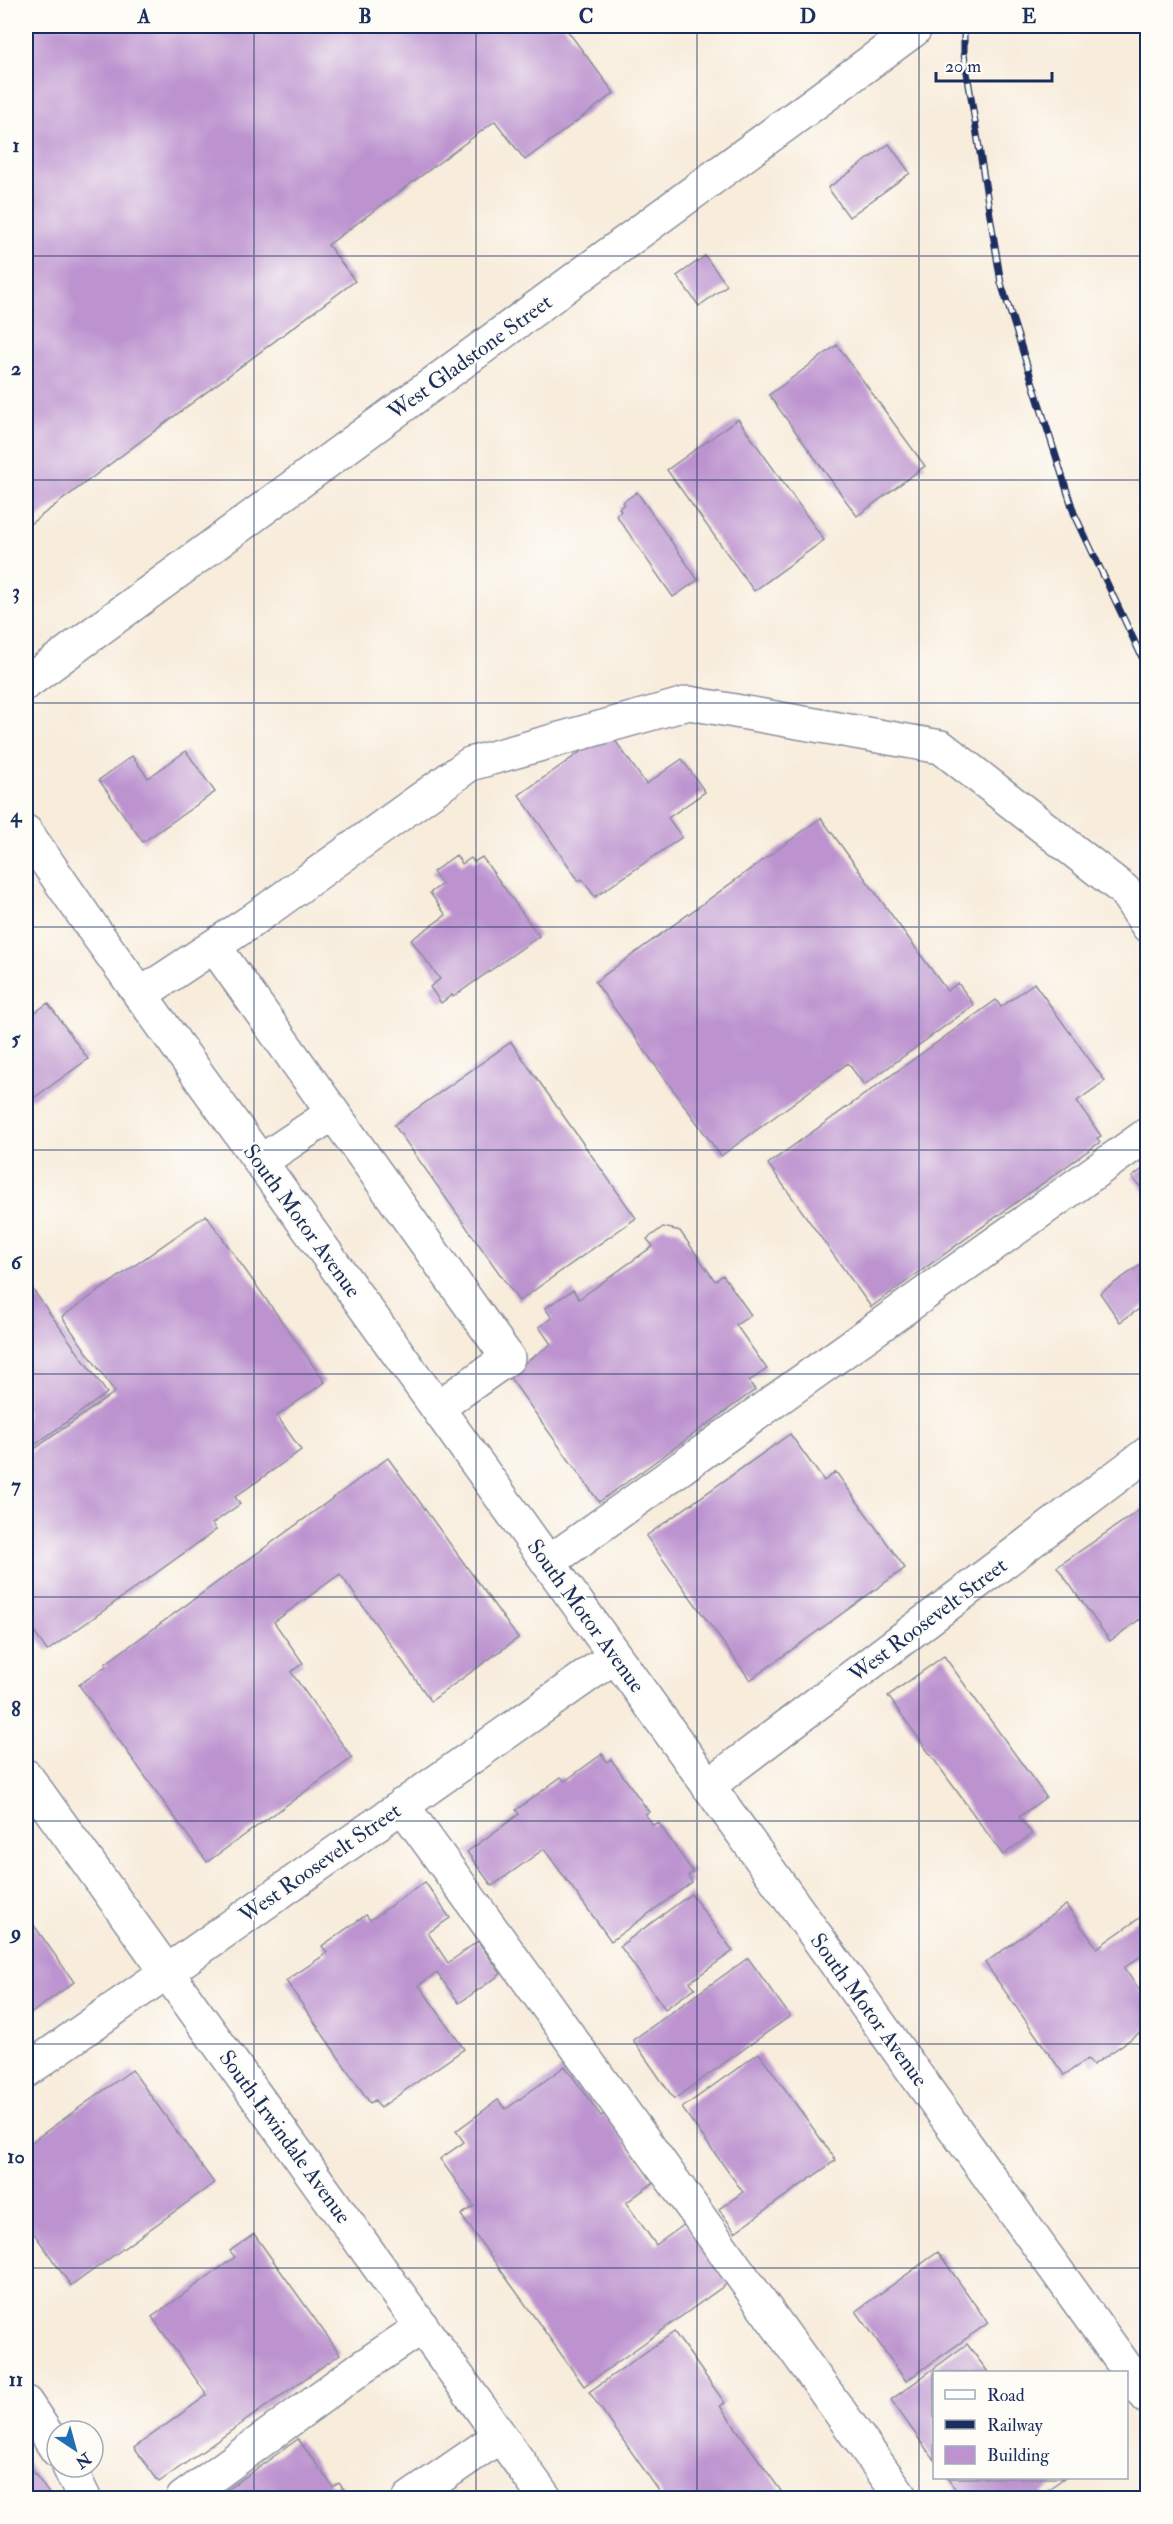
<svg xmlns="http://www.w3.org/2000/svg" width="1173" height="2524" font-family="'IM FELL Double Pica',serif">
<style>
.building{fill:#bc93cf}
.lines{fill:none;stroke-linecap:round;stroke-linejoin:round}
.minor-casing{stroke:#8a8e9c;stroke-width:36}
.major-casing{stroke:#8a8e9c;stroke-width:36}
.minor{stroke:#fff;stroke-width:33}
.major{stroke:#fff;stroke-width:33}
.rail-casing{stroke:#1b2f5e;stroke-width:7}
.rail{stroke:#fdfcf7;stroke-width:4.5;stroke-dasharray:14;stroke-linecap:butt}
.grid{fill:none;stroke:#1b2f5e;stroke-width:1.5;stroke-opacity:0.55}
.labels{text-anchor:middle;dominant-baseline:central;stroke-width:4.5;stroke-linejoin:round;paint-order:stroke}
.street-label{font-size:22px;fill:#1b2f5e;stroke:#fdfcf7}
.neatline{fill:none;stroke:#1b2f5e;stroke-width:2}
.grid-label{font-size:20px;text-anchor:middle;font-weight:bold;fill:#1b2f5e}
</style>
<rect width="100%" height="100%" fill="#fdfcf7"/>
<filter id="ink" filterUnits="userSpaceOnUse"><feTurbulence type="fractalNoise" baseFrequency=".0167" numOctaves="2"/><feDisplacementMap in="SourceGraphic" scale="12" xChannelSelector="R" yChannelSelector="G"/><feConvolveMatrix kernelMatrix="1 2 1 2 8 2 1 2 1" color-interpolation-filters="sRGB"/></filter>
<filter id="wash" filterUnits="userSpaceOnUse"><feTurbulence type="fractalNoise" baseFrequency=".008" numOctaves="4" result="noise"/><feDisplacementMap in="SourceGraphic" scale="24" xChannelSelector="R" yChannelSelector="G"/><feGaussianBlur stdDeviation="1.35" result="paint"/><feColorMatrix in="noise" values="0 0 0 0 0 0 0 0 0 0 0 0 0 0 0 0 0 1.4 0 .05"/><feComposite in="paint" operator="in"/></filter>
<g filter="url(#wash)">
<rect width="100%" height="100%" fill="#f8ecdb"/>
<g id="blocks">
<path class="building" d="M26,26h538l50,67 -89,67 -30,-39 -167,124 27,36 -329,246z
M889,144l21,29 -61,44 -21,-29z
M705,256l22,29 -28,21 -22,-30z
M837,345l88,121 -68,50 -88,-121z
M738,419l86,121 -70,51 -87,-121z
M637,492l61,88 -25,17 -57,-82 5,-4 -2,-3 6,-4 -2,-2z
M609,732l37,52 36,-25 23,33 -37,26 14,19 -87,60 -13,-18 -3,2 -60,-86z
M186,751l29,41 -72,50 -44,-62 33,-24 16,22z
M821,818l126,173 11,-8 16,22 -110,80 -16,-22 -127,93 -126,-174z
M456,855l6,9 9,-6 3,4 8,-5 57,79 -86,61 -1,-2 -11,8 -11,-16 10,-8 -29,-39 35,-25 -16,-22 12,-9 -9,-12z
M1034,983l71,98 -28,20 24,35 -4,2 3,4 -229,165 -103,-143 228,-164 5,7z
M48,1003l40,56 -57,41 -5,-7v-74z
M511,1042l125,176 -117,83 -125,-176z
M1148,1165v31l-16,-19z
M206,1215l119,167 -48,34 24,34 -66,47 5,7 -28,20 4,6 -169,121 -21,-31v-165l89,-63 -53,-75z
M663,1227l17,4 35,50 8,-6 28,40 -15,10 31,44 -18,12 6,9 -156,112 -91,-127 43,-31 -12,-17 13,-9 -7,-10 28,-18 6,9 74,-53 -6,-7z
M1148,1260v43l-28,19 -20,-29z
M26,1280l81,113 -81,58z
M790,1434l34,47 12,-9 69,96 -155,112 -104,-144z
M388,1458l130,180 -87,63 -91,-127 -66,48 29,41 -12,9 61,86 -145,104 -128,-177 27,-19 -1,-2z
M1148,1504v126l-8,-11 -30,22 -53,-74z
M944,1656l102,141 -27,20 13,17 -29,21 -115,-159z
M602,1754l5,8 4,-3 38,53 -4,2 8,11 5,-3 35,50 -5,4 4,6 -81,59 -67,-92 -52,37 -25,-34 52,-38 -3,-4 45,-33 4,4z
M425,1882l25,36 -22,15 20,30 30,-22 23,33 -42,29 -22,-30 -18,12 45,64 -84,59 -5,-8 -5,3 -84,-122 41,-28 -5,-7 44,-31 4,5z
M691,1894l42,57 -43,31 5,6 -30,21 -45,-63z
M1066,1905l31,43 51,-36v39l-24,17 24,34v25l-55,38 -5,-6 -24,16 -79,-112z
M26,1914l48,68 -48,35z
M748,1958l42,58 -116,83 -41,-59z
M759,2053l77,107 -101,72 -16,-23 24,-17 -61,-84z
M565,2066l36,50 4,-2 49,68 -28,21 30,42 29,-21 43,59 -144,103 -123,-171 13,-9 -34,-47 24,-17 -8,-11 42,-31 8,9z
M132,2070l82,113 -143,103 -45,-64v-76z
M254,2234l86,120 -181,128 -25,-34 73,-53 -55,-78 83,-60 -5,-6z
M938,2252l50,71 -82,58 -50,-70z
M674,2332l51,71 -5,3 66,92h-122l-75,-106z
M967,2344l21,28h-54v88l-43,-60z
M298,2439l35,48 6,-4 11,15h-134z
M26,2461l26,37h-26z
M947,2478h117l-28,20h-74z"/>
</g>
</g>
<g filter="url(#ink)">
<use href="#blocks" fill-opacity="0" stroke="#8a8e9c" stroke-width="1.5"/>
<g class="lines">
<defs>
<path id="minor" d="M26,683l888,-653
M26,832l68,98 1054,1468
M214,946l294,412 -71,50
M140,995l110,-73 220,-158 219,-61 252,44 183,143 24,36
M260,1162l73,-49
M548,1563l600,-429
M708,1786l440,-333
M402,1805l500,693
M26,2071l589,-415
M26,2403l31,47
M69,2467l15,31
M183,2498l175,-128 64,-43
M410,2498l90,-62"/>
<path id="major" d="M26,1776l519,722"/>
</defs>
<use href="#minor" class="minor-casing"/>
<use href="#major" class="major-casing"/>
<use href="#minor" class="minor"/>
<use href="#major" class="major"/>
<defs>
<path id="rail" d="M964,26v28l37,229 73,230 74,157"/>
</defs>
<use href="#rail" class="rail-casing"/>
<use href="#rail" class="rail"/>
</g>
</g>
<path class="grid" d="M254,26v2472M476,26v2472M697,26v2472M919,26v2472M26,256h1122M26,480h1122M26,703h1122M26,927h1122M26,1150h1122M26,1374h1122M26,1597h1122M26,1821h1122M26,2044h1122M26,2268h1122"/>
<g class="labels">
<g class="street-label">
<text transform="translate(470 357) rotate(-36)">West Gladstone Street</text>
<text transform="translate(302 1221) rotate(54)">South Motor Avenue</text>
<text transform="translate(586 1616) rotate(54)">South Motor Avenue</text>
<text transform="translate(928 1620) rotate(-37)">West Roosevelt Street</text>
<text transform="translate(320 1863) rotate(-35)">West Roosevelt Street</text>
<text transform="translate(869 2010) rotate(54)">South Motor Avenue</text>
<text transform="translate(285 2137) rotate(54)">South Irwindale Avenue</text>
</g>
</g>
<rect width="1173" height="2524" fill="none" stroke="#fdfcf7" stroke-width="66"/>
<rect x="933" y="2371" width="195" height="108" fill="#fdfcf7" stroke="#a3aaba" stroke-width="1.5"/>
<rect x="945" y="2390" width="30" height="9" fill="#ffffff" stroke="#a3aaba" stroke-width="1.5"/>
<text x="987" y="2401" font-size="18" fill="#1b2f5e">Road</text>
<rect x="945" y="2420" width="30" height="9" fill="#1b2f5e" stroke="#a3aaba" stroke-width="1.5"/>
<text x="987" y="2431" font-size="18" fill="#1b2f5e">Railway</text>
<rect x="945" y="2446" width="30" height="18" fill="#bc93cf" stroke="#a3aaba" stroke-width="1.5"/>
<text x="987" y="2461" font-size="18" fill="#1b2f5e">Building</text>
<g transform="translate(75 2449) rotate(144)"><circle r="28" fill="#fdfcf7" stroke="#a3aaba" stroke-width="1.5"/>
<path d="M0-4.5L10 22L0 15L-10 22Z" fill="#1f6fb2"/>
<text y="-9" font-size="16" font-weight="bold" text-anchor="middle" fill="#1b2f5e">N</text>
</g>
<path d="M936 72v9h116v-9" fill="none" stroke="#1b2f5e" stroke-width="3"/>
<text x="945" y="72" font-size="18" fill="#1b2f5e" stroke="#fdfcf7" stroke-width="4.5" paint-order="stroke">20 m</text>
<rect x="33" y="33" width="1107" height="2458" class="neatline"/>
<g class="grid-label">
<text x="144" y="23">A</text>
<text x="365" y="23">B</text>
<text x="586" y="23">C</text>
<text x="808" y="23">D</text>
<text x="1029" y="23">E</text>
<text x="16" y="152">1</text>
<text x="16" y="375">2</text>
<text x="16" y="598">3</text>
<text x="16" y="822">4</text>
<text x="16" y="1045">5</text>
<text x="16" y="1269">6</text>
<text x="16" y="1492">7</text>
<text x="16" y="1716">8</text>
<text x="16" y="1939">9</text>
<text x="16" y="2163">10</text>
<text x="16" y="2386">11</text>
</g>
</svg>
